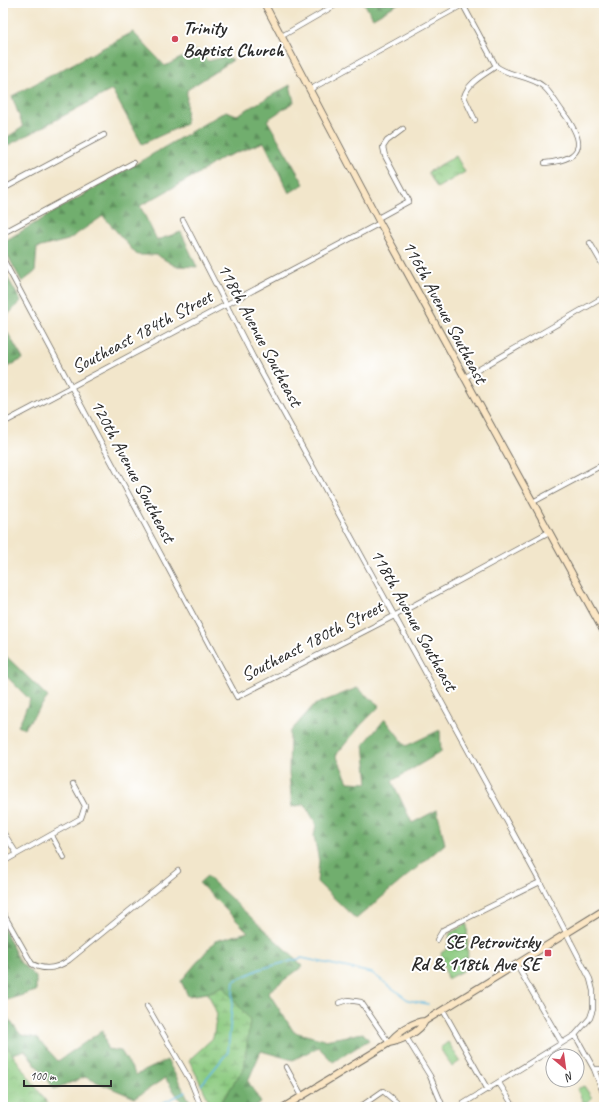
<svg xmlns="http://www.w3.org/2000/svg" width="607" height="1110" font-family="Caveat,sans-serif">
<style>
.forest{fill:url(#forest-firs);stroke:#4e6c4c}
.wetland{fill:url(#wetland-marsh);stroke:#5c7a56}
.park{fill:url(#park-crowns);stroke:#5c7a56}
.pitch{fill:#8cca80;stroke:#5c7a56}
.lines{fill:none;stroke-linecap:round;stroke-linejoin:round}
.stream{stroke:#63b9df;stroke-width:1.5}
.street-casing{stroke:#716c63;stroke-width:6}
.secondary-casing{stroke:#716c63;stroke-width:8}
.street{stroke:#fff;stroke-width:4.5}
.secondary{stroke:#fbe6c4;stroke-width:6}
.poi-dot{fill:#d1495b;stroke:#fff;stroke-width:1.5}
.labels{text-anchor:middle;dominant-baseline:central;stroke-width:4;stroke-linejoin:round;paint-order:stroke}
.poi-label{font-size:19px;font-weight:bold;fill:#2b2b2b;stroke:#fff;text-anchor:start}
.street-label{font-size:19px;fill:#2b2b2b;stroke:#fff}
</style>
<defs>
<pattern id="forest-firs" width="22" height="20" patternUnits="userSpaceOnUse"><rect width="22" height="20" fill="#71ae6e"/><path d="M5 1l3.5 6h-7zM16 11l3.5 6h-7z" fill="#5d8e5b"/></pattern>
<pattern id="wetland-marsh" width="20" height="14" patternUnits="userSpaceOnUse"><rect width="20" height="14" fill="#8cca80"/><path d="M1 5h8M5 5V1M11 12h8M15 12V8" fill="none" stroke="#73a469"/></pattern>
<pattern id="park-crowns" width="20" height="18" patternUnits="userSpaceOnUse"><rect width="20" height="18" fill="#8cca80"/><path d="M2 6a3 3 0 1 1 6 0M12 15a3 3 0 1 1 6 0" fill="none" stroke="#73a469"/></pattern>
</defs>
<rect width="100%" height="100%" fill="#fff"/>
<filter id="ink" filterUnits="userSpaceOnUse"><feTurbulence type="fractalNoise" baseFrequency=".025" numOctaves="2"/><feDisplacementMap in="SourceGraphic" scale="8" xChannelSelector="R" yChannelSelector="G"/><feConvolveMatrix kernelMatrix="1 2 1 2 8 2 1 2 1" color-interpolation-filters="sRGB"/></filter>
<filter id="wash" filterUnits="userSpaceOnUse"><feTurbulence type="fractalNoise" baseFrequency=".012" numOctaves="4" result="noise"/><feDisplacementMap in="SourceGraphic" scale="16" xChannelSelector="R" yChannelSelector="G"/><feGaussianBlur stdDeviation="0.9" result="paint"/><feColorMatrix in="noise" values="0 0 0 0 0 0 0 0 0 0 0 0 0 0 0 0 0 1.4 0 .05"/><feComposite in="paint" operator="in"/></filter>
<g filter="url(#wash)">
<rect width="100%" height="100%" fill="#f2e6cb"/>
<path class="forest" d="M364,3h35l-26,15z
M133,32l32,34 32,-16 11,11 18,-4 7,3 -46,30 -1,34 -44,20 -30,-54 -109,58v-8l20,-13 -11,-31z
M290,85l4,17 -27,18 37,64 -15,9 -25,-51 -44,17 -19,13 -61,34 17,34 24,-8 16,35 -22,-1 -18,-11h-20l-34,-39 -35,24 -31,8 -2,24 -13,10 -19,-35v-5l223,-131 11,4z
M3,270l18,31 -18,19z
M3,325l20,34 -20,10z
M3,653l45,44 -24,32 -6,-3 12,-26 -27,-27z
M357,688l23,18 -19,19 -25,30 12,27 20,1 -4,-39 21,-25 21,27 34,-16 1,22 -49,29 20,42 25,-13 8,34 -89,75 -39,-37 2,-21 -5,-25 2,-12 -11,-20 -13,3 -3,-34 1,-41 24,-27z
M207,876l96,90 -35,26 26,40 31,8 38,-7 6,7 -36,22 -15,-15 -25,13 -32,-9 -13,30 13,22 -6,4h-37l26,-39 -21,-82 -15,7 -20,3 -7,-15 34,-40 33,-9 -49,-49z
M3,926l16,35 17,16v14l-33,10z
M3,1012l18,23 16,3 21,23 45,-31 4,19 14,2 15,24 31,-15 26,47h-8l-20,-29 -30,20 -50,-21 -31,12 -29,-39 -22,7z"/>
<path class="wetland" d="M223,986l27,34 -6,48 -26,39h-6l-23,-47 24,-22 4,-24 -9,-21z"/>
<path class="park" d="M456,156l9,16 -28,16 -9,-16z
M467,924l1,44 -21,11 -6,-26 6,-4 3,-16z
M3,1041l47,66h-47z
M584,1086l8,12 -8,6 -7,-15z"/>
<path class="pitch" d="M456,936h11v13l-11,1z
M448,1042l12,19 -8,6 -12,-19z"/>
<g class="lines">
<path class="stream" d="M602,1026l2,1
M201,1085l27,-33 6,-71 26,-12 42,-11 70,15 36,27 20,4
M3,1105l23,2
M154,1107l32,-15"/>
</g>
</g>
<g filter="url(#ink)">
<g class="lines">
<defs>
<path id="street" d="M462,3l34,63c14,11 34,9 48,21 7,6 12,16 18,24 22,29 26,48 -17,52
M3,5l3,-2
M282,36l57,-33
M311,89l153,-85
M475,120l-11,-23c4,-15 20,-22 32,-31
M3,189l101,-54
M378,218l31,-17 -24,-45 -2,-9 4,-6 16,-12
M183,220l70,137 287,525 50,97 3,12v18l-3,9 -15,17 -117,72
M3,233l130,-70
M590,243l14,24
M3,259l234,438 157,-81 155,-84
M464,378l140,-81
M3,423l377,-200
M533,502l71,-38
M3,832l14,22
M52,836l12,22
M3,862l78,-44 4,-12 -12,-22
M3,913l29,51c13,7 26,4 37,-4l109,-89
M437,940l6,-10 97,-48
M516,964l46,79
M339,1003l9,-3 13,2 28,41
M147,1006l44,76 10,25
M443,1010l45,80
M575,1035l19,34 10,26
M406,1037l24,39 13,31
M286,1067l16,29
M594,1069h10
M499,1083l15,24
M360,1107l23,-16 19,16"/>
<path id="secondary" d="M264,3l116,220 224,409
M389,1043c7,-10 24,-22 36,-22
M284,1107l105,-64c12,-2 31,-11 36,-22l179,-111"/>
</defs>
<use href="#street" class="street-casing"/>
<use href="#secondary" class="secondary-casing"/>
<use href="#street" class="street"/>
<use href="#secondary" class="secondary"/>
</g>
</g>
<g class="poi-dot">
<circle cx="175" cy="39" r="4"/>
<rect x="544" y="949" width="8" height="8" rx="2"/>
</g>
<g class="labels">
<g class="poi-label">
<text x="183" y="28">Trinity<tspan x="183" dy="22">Baptist Church</tspan></text>
<text x="540" y="942" text-anchor="end">SE Petrovitsky<tspan x="540" dy="22">Rd &amp; 118th Ave SE</tspan></text>
</g>
<g class="street-label">
<text transform="translate(445 312) rotate(62)">116th Avenue Southeast</text>
<text transform="translate(142 332) rotate(-28)">Southeast 184th Street</text>
<text transform="translate(260 335) rotate(62)">118th Avenue Southeast</text>
<text transform="translate(133 471) rotate(62)">120th Avenue Southeast</text>
<text transform="translate(414 620) rotate(61)">118th Avenue Southeast</text>
<text transform="translate(312 641) rotate(-27)">Southeast 180th Street</text>
</g>
</g>
<rect width="607" height="1110" fill="none" stroke="#fff" stroke-width="16"/>
<g transform="translate(565 1068) rotate(151)"><circle r="19" fill="#ffffff" stroke="#aaaaaa"/>
<path d="M0-3L7 15L0 10L-7 15Z" fill="#d1495b"/>
<text y="-6" font-size="11" font-weight="bold" text-anchor="middle" fill="#2b2b2b">N</text>
</g>
<path d="M24 1080v6h87v-6" fill="none" stroke="#2b2b2b" stroke-width="2"/>
<text x="30" y="1080" font-size="12" fill="#2b2b2b" stroke="#ffffff" stroke-width="3" paint-order="stroke">100 m</text>
</svg>
